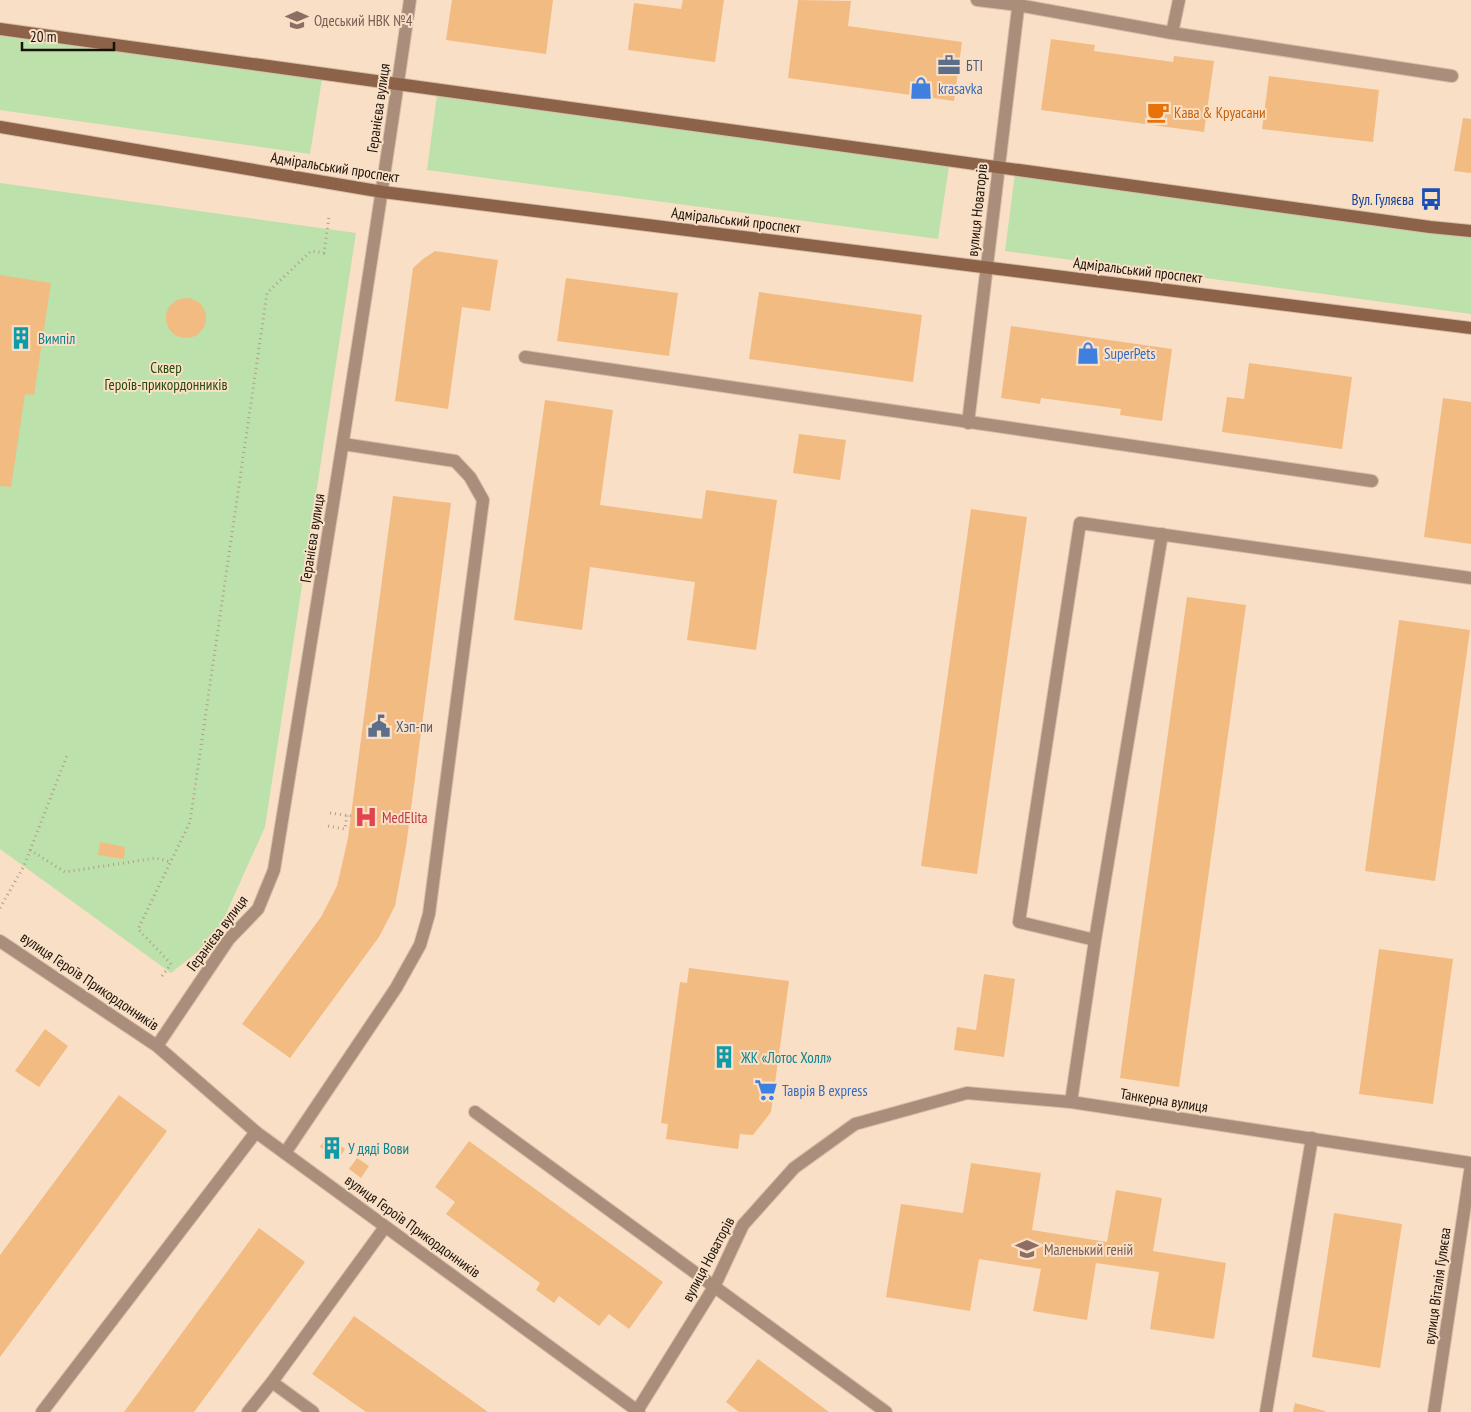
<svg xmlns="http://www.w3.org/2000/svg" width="1471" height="1412" font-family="'PT Sans Narrow',sans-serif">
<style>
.green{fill:#bce1ab}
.building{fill:#f2bb82}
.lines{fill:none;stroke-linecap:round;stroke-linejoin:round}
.service-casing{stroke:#d5bea8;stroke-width:14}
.minor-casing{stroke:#d5bea8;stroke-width:14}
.tertiary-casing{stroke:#d5bea8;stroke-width:14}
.secondary-casing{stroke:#d5bea8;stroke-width:14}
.path{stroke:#b29d89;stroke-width:3;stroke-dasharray:1 4;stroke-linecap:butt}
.service{stroke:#aa8e7b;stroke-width:12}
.minor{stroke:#aa8e7b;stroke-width:12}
.tertiary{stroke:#aa8e7b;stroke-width:12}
.secondary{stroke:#8c6348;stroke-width:12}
.labels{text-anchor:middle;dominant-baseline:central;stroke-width:4;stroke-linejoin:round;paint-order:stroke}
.education-label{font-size:15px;fill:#785e54;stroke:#f9dfc6;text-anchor:start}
.service-label{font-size:15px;fill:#4e5e75;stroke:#f9dfc6;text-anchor:start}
.shop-label{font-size:15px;fill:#366cbe;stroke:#f9dfc6;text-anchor:start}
.street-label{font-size:15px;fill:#1a1109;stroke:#f9dfc6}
.food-label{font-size:15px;fill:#c56008;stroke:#f9dfc6;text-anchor:start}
.transit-label{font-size:15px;fill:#164399;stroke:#f9dfc6;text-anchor:end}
.culture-label{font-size:15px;fill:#0d838f;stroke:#f9dfc6;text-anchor:start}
.park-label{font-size:15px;fill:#254b0a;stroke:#f9dfc6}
.health-label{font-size:15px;fill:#be3a42;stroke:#f9dfc6;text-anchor:start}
</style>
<rect width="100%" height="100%" fill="#f9dfc6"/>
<path class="green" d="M0,36l322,43 -12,75 -310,-44z
M437,95l512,71 -11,73 -511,-69z
M1015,174l456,62v78l-466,-63z
M0,183l356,50 -91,594 -50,111 -44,35 -171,-124z"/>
<path class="building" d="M452,0h101l-7,54 -100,-14z
M683,0h41l-9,62 -87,-12 6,-47 47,6z
M798,0l53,1 -3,25 114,16 -8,59 -166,-23z
M1051,39l44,6 -1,6 79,11 1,-6 40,5 -10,71 -163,-22z
M1269,76l110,14 -6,52 -111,-13z
M1463,118l8,1v54l-17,-2z
M435,251l63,9 -8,51 -28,-4 -14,102 -53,-8 18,-133 10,-9z
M0,275l51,8 -17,112 -9,-1 -14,93 -11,-1z
M566,278l112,15 -9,63 -112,-15z
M759,292l163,23 -9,67 -164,-23z
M166 318a20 20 0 1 1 40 0a20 20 0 1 1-40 0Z
M1011,326l161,23 -10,72 -42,-6 1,-6 -80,-11 -1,6 -39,-6z
M1249,363l103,14 -10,72 -120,-17 5,-35 17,2z
M1443,398l28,4v142l-47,-7z
M545,400l68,10 -13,95 102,14 4,-29 71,10 -21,150 -69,-10 8,-58 -105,-15 -8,63 -68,-10z
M799,434l47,6 -6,40 -47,-7z
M393,496l58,7 -45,344 -11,59 -16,31 -89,121 -48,-34 79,-107 16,-31 11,-48z
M971,509l56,8 -50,357 -56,-8z
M1187,597l59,8 -67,482 -59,-9z
M1399,620l71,10 -35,251 -70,-10z
M100,842l25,5 -1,12 -26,-4z
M1379,949l74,10 -20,145 -74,-10z
M689,968l100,13 -18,131 -18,23 -13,-1 -2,15 -72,-10 2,-15 -7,-1 19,-141 7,1z
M984,974l31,5 -11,78 -50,-7 3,-23 19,3z
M45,1029l23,17 -29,41 -24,-16z
M119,1095l48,36 -167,226v-102z
M327,1136l18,13 -7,11 -18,-13z
M469,1141l194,141 -34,47 -20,-15 -10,12 -40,-30 -5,7 -18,-13 4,-7 -94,-69 9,-12 -20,-15z
M357,1158l12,8 -8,12 -12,-9z
M971,1163l70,10 -9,57 75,12 9,-52 46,8 -9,53 73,12 -12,76 -64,-10 9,-57 -63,-9 -9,57 -54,-9 8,-42 -62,-10 -9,52 -84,-14 15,-93 62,9z
M1334,1213l68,11 -22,144 -68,-11z
M259,1228l46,34 -111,150h-70z
M354,1316l134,96h-122l-54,-38z
M758,1359l71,53h-90l-13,-10z
M1295,1403l30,8v1h-32z"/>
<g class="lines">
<defs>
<path id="service" d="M977,0l41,5 154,28 280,43
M1172,33l7,-33
M525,357l847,124
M1095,940l-76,-18 61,-399 391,55
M1071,1102l24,-162 67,-406
M475,1112l411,300
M285,1153l111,-165 24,-43 9,-31 54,-414 -13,-23 -15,-16 -112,-17
M272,1382l41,30
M42,1412l214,-280
M248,1412l24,-30 113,-155
M1266,1412l46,-274"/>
<path id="minor" d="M968,423l51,-423
M0,941l157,105 99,86 383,280
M157,1046l72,-107 29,-30 16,-39c47,-290 94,-579 136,-870
M637,1411l77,-124 29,-62 51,-57 61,-44 112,-31 104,9 400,61"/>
<path id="tertiary" d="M1434,1412l37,-247"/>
<path id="secondary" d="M0,29l1430,198 41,4
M0,127l383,65 1088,136"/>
</defs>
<use href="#service" class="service-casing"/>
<use href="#minor" class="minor-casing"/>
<use href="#tertiary" class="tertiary-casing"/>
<use href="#secondary" class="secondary-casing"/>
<path class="path" d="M330,813l21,3
M328,826l17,3 2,-14
M30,850l35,22 91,-14 15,4
M0,908l24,-42 44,-113
M162,976l9,-12 -33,-35 52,-107 77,-529 44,-42 13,2 5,-37"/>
<use href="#service" class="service"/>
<use href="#minor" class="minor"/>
<use href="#tertiary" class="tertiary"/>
<use href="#secondary" class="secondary"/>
</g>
<defs>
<symbol id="school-bare" viewBox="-9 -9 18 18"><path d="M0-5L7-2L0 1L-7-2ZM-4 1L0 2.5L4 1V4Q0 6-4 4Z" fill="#8d6e63" stroke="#f9dfc6" stroke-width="2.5" paint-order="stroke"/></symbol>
<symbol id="office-bare" viewBox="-9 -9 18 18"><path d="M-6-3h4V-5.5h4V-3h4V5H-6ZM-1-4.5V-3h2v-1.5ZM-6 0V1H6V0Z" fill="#5c6f8a" stroke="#f9dfc6" stroke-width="2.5" paint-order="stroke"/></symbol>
<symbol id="shop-bare" viewBox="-9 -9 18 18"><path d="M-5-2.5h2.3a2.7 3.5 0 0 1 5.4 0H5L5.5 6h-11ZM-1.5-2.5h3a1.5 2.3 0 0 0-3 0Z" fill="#3f7fe0" stroke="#f9dfc6" stroke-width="2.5" paint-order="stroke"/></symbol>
<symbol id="cafe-bare" viewBox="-9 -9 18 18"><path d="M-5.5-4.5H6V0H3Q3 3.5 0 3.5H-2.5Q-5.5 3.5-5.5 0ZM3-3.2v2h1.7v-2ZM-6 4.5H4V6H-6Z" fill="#e8710a" stroke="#f9dfc6" stroke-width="2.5" paint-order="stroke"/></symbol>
<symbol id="bus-bare" viewBox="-9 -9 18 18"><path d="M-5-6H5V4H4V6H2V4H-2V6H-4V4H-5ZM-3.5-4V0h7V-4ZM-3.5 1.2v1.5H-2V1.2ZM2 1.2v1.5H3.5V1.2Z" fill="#1a4fb4" stroke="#f9dfc6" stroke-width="2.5" paint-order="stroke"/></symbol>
<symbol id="building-bare" viewBox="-9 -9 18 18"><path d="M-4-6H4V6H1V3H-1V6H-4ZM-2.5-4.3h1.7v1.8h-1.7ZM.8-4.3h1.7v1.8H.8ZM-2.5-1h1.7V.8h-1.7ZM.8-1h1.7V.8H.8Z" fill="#0f9aa8" stroke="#f9dfc6" stroke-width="2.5" paint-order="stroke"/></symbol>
<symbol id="civic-bare" viewBox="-9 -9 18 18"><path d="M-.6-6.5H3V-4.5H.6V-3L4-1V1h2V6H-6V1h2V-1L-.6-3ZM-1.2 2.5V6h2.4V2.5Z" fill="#5c6f8a" stroke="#f9dfc6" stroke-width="2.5" paint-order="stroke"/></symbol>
<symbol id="hospital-bare" viewBox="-9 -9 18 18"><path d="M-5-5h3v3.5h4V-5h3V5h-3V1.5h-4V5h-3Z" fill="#e0444e" stroke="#f9dfc6" stroke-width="2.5" paint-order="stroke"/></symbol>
<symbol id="supermarket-bare" viewBox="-9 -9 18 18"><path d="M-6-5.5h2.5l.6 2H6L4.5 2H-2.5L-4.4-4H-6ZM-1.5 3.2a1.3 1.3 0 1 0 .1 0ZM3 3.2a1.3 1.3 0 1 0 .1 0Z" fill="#3f7fe0" stroke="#f9dfc6" stroke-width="2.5" paint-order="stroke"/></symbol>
</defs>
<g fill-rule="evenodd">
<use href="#school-bare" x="281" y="4" width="32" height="32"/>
<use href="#office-bare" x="933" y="49" width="32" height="32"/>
<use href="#shop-bare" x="905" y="72" width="32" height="32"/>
<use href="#cafe-bare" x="1142" y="96" width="32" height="32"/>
<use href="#bus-bare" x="1415" y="183" width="32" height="32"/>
<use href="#building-bare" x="5" y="322" width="32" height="32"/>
<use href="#shop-bare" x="1072" y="337" width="32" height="32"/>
<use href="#civic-bare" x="363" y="710" width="32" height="32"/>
<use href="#hospital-bare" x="350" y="801" width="32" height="32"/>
<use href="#building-bare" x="708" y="1041" width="32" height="32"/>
<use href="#supermarket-bare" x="750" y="1074" width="32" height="32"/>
<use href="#building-bare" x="316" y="1132" width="32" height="32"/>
<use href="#school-bare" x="1011" y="1233" width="32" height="32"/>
</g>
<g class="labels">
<g class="education-label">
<text x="314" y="20">Одеський НВК №4</text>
<text x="1044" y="1249">Маленький геній</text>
</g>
<g class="service-label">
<text x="966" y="65">БТІ</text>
<text x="396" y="726">Хэп-пи</text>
</g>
<g class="shop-label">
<text x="938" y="88">krasavka</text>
<text x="1104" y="353">SuperPets</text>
<text x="782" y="1090">Таврія В express</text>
</g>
<g class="street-label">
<text transform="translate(378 108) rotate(-82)">Геранієва вулиця</text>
<text transform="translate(335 167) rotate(9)">Адміральський проспект</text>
<text transform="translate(977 210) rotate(-84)">вулиця Новаторів</text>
<text transform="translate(736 220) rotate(7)">Адміральський проспект</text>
<text transform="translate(1138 270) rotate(7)">Адміральський проспект</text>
<text transform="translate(312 538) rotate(-81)">Геранієва вулиця</text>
<text transform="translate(217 933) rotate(-53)">Геранієва вулиця</text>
<text transform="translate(90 981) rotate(34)">вулиця Героїв Прикордонників</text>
<text transform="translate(1164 1100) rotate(9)">Танкерна вулиця</text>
<text transform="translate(413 1226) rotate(36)">вулиця Героїв Прикордонників</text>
<text transform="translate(708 1259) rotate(-62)">вулиця Новаторів</text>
<text transform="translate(1437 1286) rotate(-82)">вулиця Віталія Гуляєва</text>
</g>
<g class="food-label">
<text x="1174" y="112">Кава &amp; Круасани</text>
</g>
<g class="transit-label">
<text x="1414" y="199">Вул. Гуляєва</text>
</g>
<g class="culture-label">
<text x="38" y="338">Вимпіл</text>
<text x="741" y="1057">ЖК «Лотос Холл»</text>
<text x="348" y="1148">У дяді Вови</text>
</g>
<g class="park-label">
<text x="166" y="367">Сквер<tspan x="166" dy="17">Героїв-прикордонників</tspan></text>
</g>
<g class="health-label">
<text x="382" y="817">MedElita</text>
</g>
</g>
<path d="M22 42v8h92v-8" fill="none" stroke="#1a1109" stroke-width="2.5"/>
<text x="30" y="42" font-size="15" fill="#1a1109" stroke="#f9dfc6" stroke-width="4" paint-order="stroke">20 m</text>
</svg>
